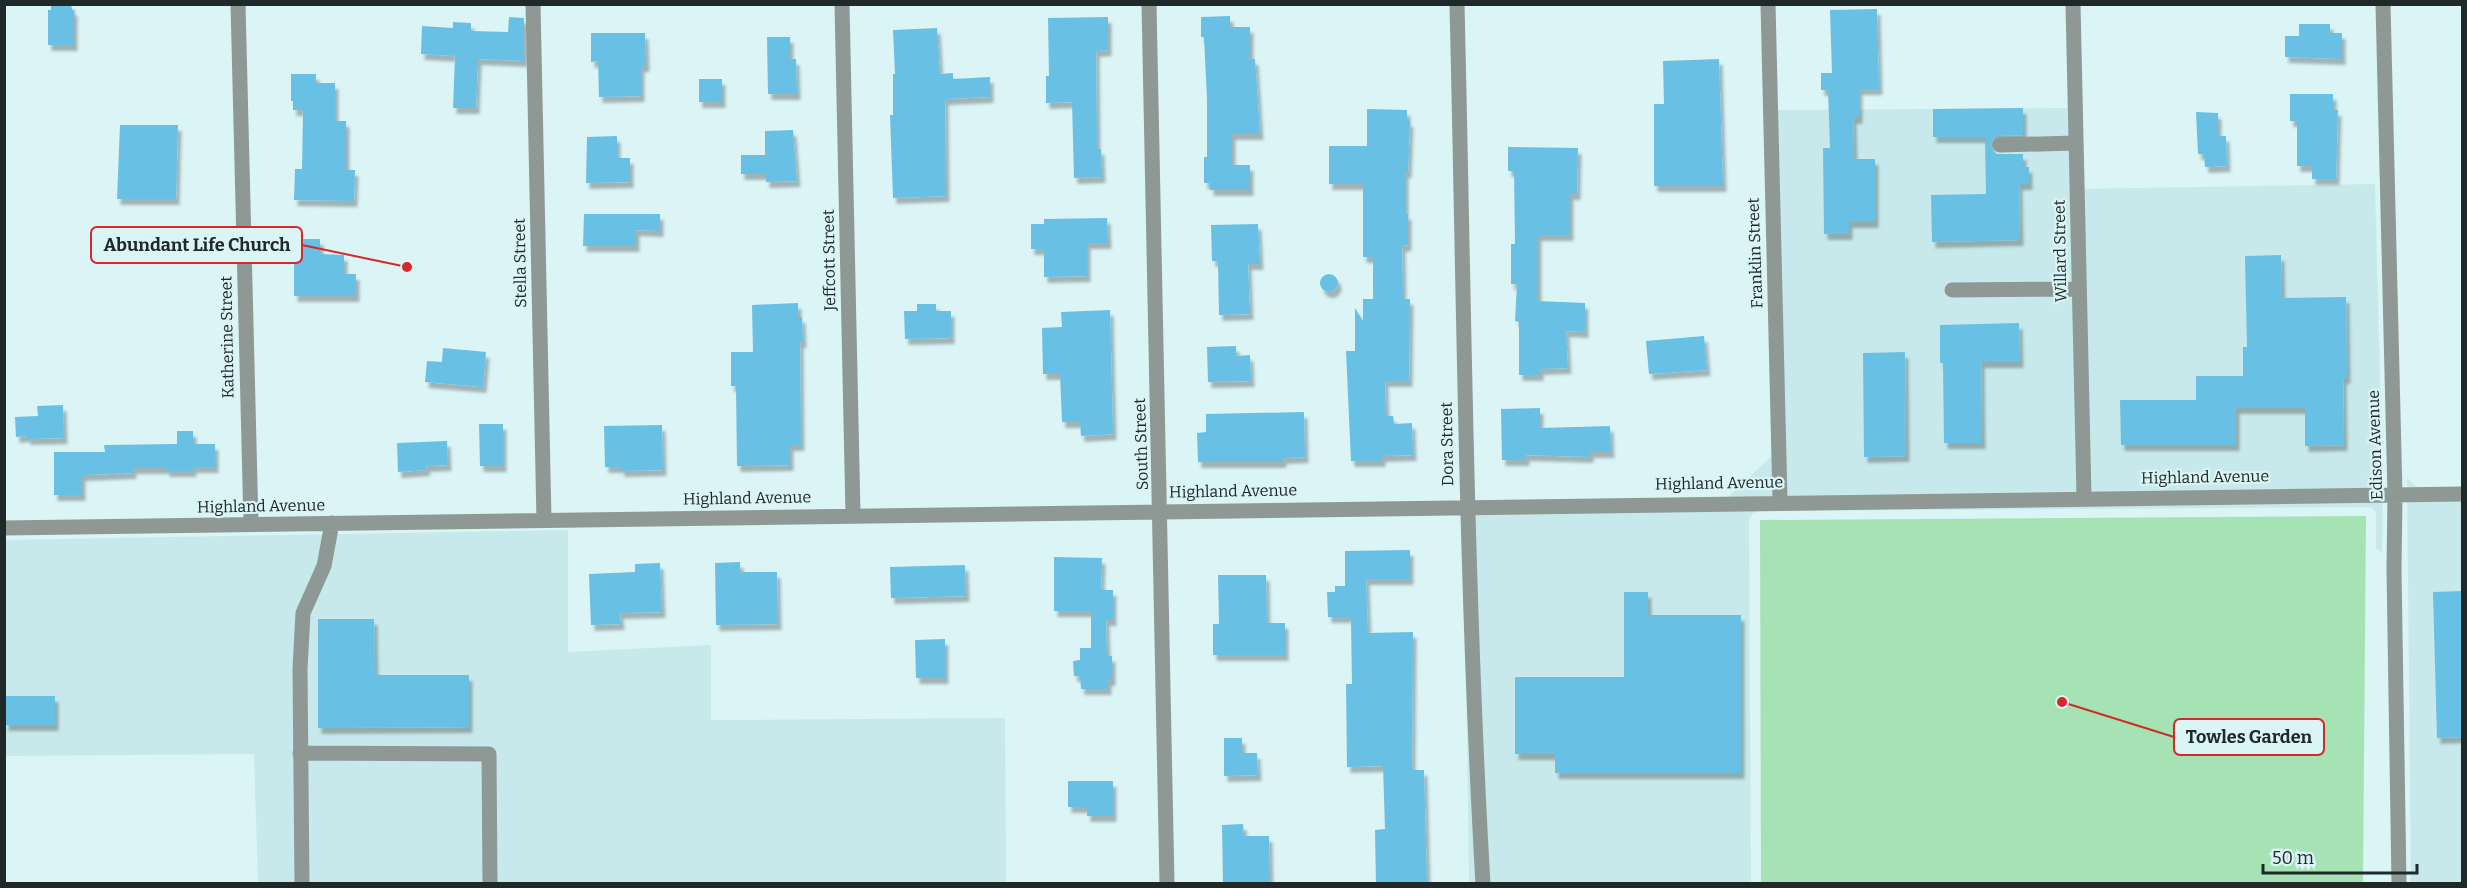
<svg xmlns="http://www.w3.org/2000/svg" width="2467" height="888" font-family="Bitter,serif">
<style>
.built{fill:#c7e9eb}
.green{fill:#a5e3b5}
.building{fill:#67c1e5;filter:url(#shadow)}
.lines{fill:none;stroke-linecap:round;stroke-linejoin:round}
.minor{stroke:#8e9895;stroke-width:15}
.labels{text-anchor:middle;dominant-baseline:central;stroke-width:4.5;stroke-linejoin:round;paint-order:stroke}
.street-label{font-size:16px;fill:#20292a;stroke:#dbf4f6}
.leader{fill:none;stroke:#d62828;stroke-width:2}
.callout-dot{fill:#d62828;stroke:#dbf4f6;stroke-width:2}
.callout{fill:#dbf4f6;stroke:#d62828;stroke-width:2}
.callout-label{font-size:18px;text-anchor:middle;font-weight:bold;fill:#20292a}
</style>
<defs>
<filter id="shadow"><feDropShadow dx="3.5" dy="6" stdDeviation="1.5" flood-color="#0004"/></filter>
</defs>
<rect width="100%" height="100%" fill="#dbf4f6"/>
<path class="built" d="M2074,108l1,81 300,-5 8,311 -1,58 -6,-5v-35l-4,-5 -6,-1 -606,4 -7,2 -4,7 2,363h-282l-5,-371 253,-4 59,-56 -5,-342z
M2407,478l25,23h30v382h-51z
M568,530v122l143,-7v75l294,-2 1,165h-748l-4,-129 -249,2 -1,-216z"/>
<path class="green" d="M2366,516l-3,367h-602l-1,-363z"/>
<path class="building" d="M51,4h20l1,6h2v35h-26v-35h3z
M1877,9l2,80h-20v29h-6l1,41h21v63h-26v12h-25l-1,-86h7l-2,-58h-7v-17h11l-2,-63z
M1230,16v11h20v32h5l5,75h-28v31h18v25h-40v-7h-6v-26h3v-58l-3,-62h-3v-20z
M509,17l15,1v43l-46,-2 -2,49h-23l2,-52 -34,-2 1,-28 31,2v-6l18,1v8l37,1z
M1108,17v33l-12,1 1,98h4l1,28 -28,1 -2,-76 -26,1v-27h3l-1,-58z
M2299,24h31v9h12v26l-57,-2v-21h14z
M937,28l3,46 13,-1v6l37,-2v20l-45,2 1,97 -53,2 -3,-83h3v-41h2l-2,-44z
M591,33h54l1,33h-5v30l-42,1 -1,-36 -7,1z
M767,37h23v22h6l1,35h-29z
M1719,59l4,127h-69v-82h10l-1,-43z
M291,74h25v9h19v38h11v49h9l-1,31 -60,-1 1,-31h7l1,-59h-10v-9h-2z
M699,79h23v23h-23z
M2290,94h43v16h5l-2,69h-24v-13h-15v-45h-7z
M2023,108v27l-28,1 -5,9 6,9h27v13h6v17h-10l1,56 -88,2 -1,-47 55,-1 -1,-57h-52v-28z
M1367,109l40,1v11h3l-2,51h-3v42h3v31l-6,1 1,53h7l-1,82h-24l1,35h7l1,8 18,-1 1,32 -31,1v5h-31l-5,-110h9v-43l8,13v-22h10v-42h-10v-73h-34v-38h38z
M2196,112l22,1v23h8l1,30 -22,1 -1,-13h-6z
M120,125h58l-2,74h-59z
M793,130l4,51 -31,1v-8h-25v-19h24v-24z
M617,136v22h13v24l-44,1 1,-46z
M1508,147l70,1 -1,46h-7v41h-32v66l47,2v29l-19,-1 2,37 -28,1v6h-21v-53l-4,-1 2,-37h-6v-40h4l-1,-73h-6z
M584,214h76v17l-24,-1v16h-53z
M1107,218l1,25h-21v33l-43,1v-28h-13v-25h13v-5z
M1258,224l2,40h-12l2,50 -31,1 -1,-54h-6l-1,-36z
M294,239h26v15l24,1v19h12v22h-62z
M2281,255l1,43 64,-1 1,81h-4l1,67 -39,1v-38h-69v37h-115l-1,-45h76v-24h47v-29h4l-2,-91z
M1320 283a9 9 0 1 1 18 0a9 9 0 1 1-18 0Z
M798,303v14h4l1,25h-3l1,103h-11v20l-53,1 -1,-80h-5v-34h22l-1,-47z
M917,304h19v7h15v27l-46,1 -1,-28h13z
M1110,310l3,124 -32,2 -1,-14h-18l-2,-48h-17l-1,-46 20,-1 -1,-15z
M2019,323l1,39h-39l1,81h-38l-1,-80h-3v-38z
M1704,336l3,34 -58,4 -3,-33z
M1236,346v10l14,-1 1,26 -43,1 -1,-35z
M443,348l43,4 -3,35 -58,-5 2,-21 15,1z
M1905,352l1,104 -42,1 -1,-104z
M63,405l1,33 -37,1v-3l-11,1 -1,-20 23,-1 -1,-10z
M1540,408v20l70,-2 1,26h-21v5l-64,-2v5h-24l-1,-51z
M1304,412l1,45 -22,1v4h-85l-1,-29 9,-1v-18z
M479,424h24v42h-23z
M662,425l1,45 -42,1v-4h-16l-1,-41z
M177,431h16v13h22v23h-22v4h-27v-3h-33v5l-51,2v20h-28v-43h51l-1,-7 73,-1z
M447,441l1,24 -22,1 1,4 -29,2 -1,-29z
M1410,550v29h-44l2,54 45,-1 -1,138h12l3,114h-51l-1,-54 10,-1 -2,-63 -36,1 -1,-83h6l-1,-61 -1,-6h-22l-1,-25h8v-6h10v-35z
M1054,557l48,1 -1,32h12v30h-7l1,36h5v24h-4v9h-27l-1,-13h-6l-1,-15 7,-1v-12h11v-37h-37z
M740,562v10h37l1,52 -62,1 -1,-62z
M660,563l2,49 -42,1 1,11 -30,1 -2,-51 46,-2v-8z
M965,565l1,31 -75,2 -1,-31z
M1218,575h48l1,48h18v32h-72v-31h6z
M2463,591l-2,146 -24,1 -4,-146z
M1624,592h24v23h93v158h-186v-19h-40v-77h109z
M318,619h56l1,56h94v52l-151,1z
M945,639v39h-29l-1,-38z
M5,696h50v29h-50z
M1224,738h18v15h15l1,22 -34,1z
M1068,781h45v35h-26v-9h-19z
M1243,824l1,12h25l1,48h-47l-1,-59z"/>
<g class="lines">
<path class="minor" d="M238,4l13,520
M533,4l11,516
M842,4l11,510
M1149,4l18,880
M1457,4c7,294 9,587 26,880
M1768,4l12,496
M2073,4l11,493
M2383,4l12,491 -1,74 5,315
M2000,145l76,-2
M1952,290l127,-1
M4,528c820,-13 1639,-28 2458,-34
M300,753l189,1 1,130
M302,884l-2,-215 3,-56 21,-47 8,-43"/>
</g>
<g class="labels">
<g class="street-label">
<text transform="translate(2060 251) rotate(-91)">Willard Street</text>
<text transform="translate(1755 253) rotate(-92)">Franklin Street</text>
<text transform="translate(829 260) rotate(-91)">Jeffcott Street</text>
<text transform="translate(520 263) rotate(-91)">Stella Street</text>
<text transform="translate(227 337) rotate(-91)">Katherine Street</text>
<text transform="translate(1141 444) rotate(-92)">South Street</text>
<text transform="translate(1447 444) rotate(-91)">Dora Street</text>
<text transform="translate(2375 445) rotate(-92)">Edison Avenue</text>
<text transform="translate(2205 477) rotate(-1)">Highland Avenue</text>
<text transform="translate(1719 483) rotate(-1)">Highland Avenue</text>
<text transform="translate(1233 491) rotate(-1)">Highland Avenue</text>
<text transform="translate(747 498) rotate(-1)">Highland Avenue</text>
<text transform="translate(261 506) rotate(-1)">Highland Avenue</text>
</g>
</g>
<path class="leader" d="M407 267L302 245M2062 702L2174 737"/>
<g class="callout-dot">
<circle cx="407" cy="267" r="6"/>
<circle cx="2062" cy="702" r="6"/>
</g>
<g class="callout">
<rect x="91" y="227" width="211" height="36" rx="6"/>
<rect x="2174" y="719" width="150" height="36" rx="6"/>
</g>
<g class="callout-label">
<text x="197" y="251">Abundant Life Church</text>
<text x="2249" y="743">Towles Garden</text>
</g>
<rect width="2467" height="888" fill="none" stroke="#20292a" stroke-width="12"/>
<path d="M2263 864v9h154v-9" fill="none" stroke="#20292a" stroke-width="3"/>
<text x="2272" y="864" font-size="18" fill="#20292a" stroke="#dbf4f6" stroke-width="4.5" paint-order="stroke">50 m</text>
</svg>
